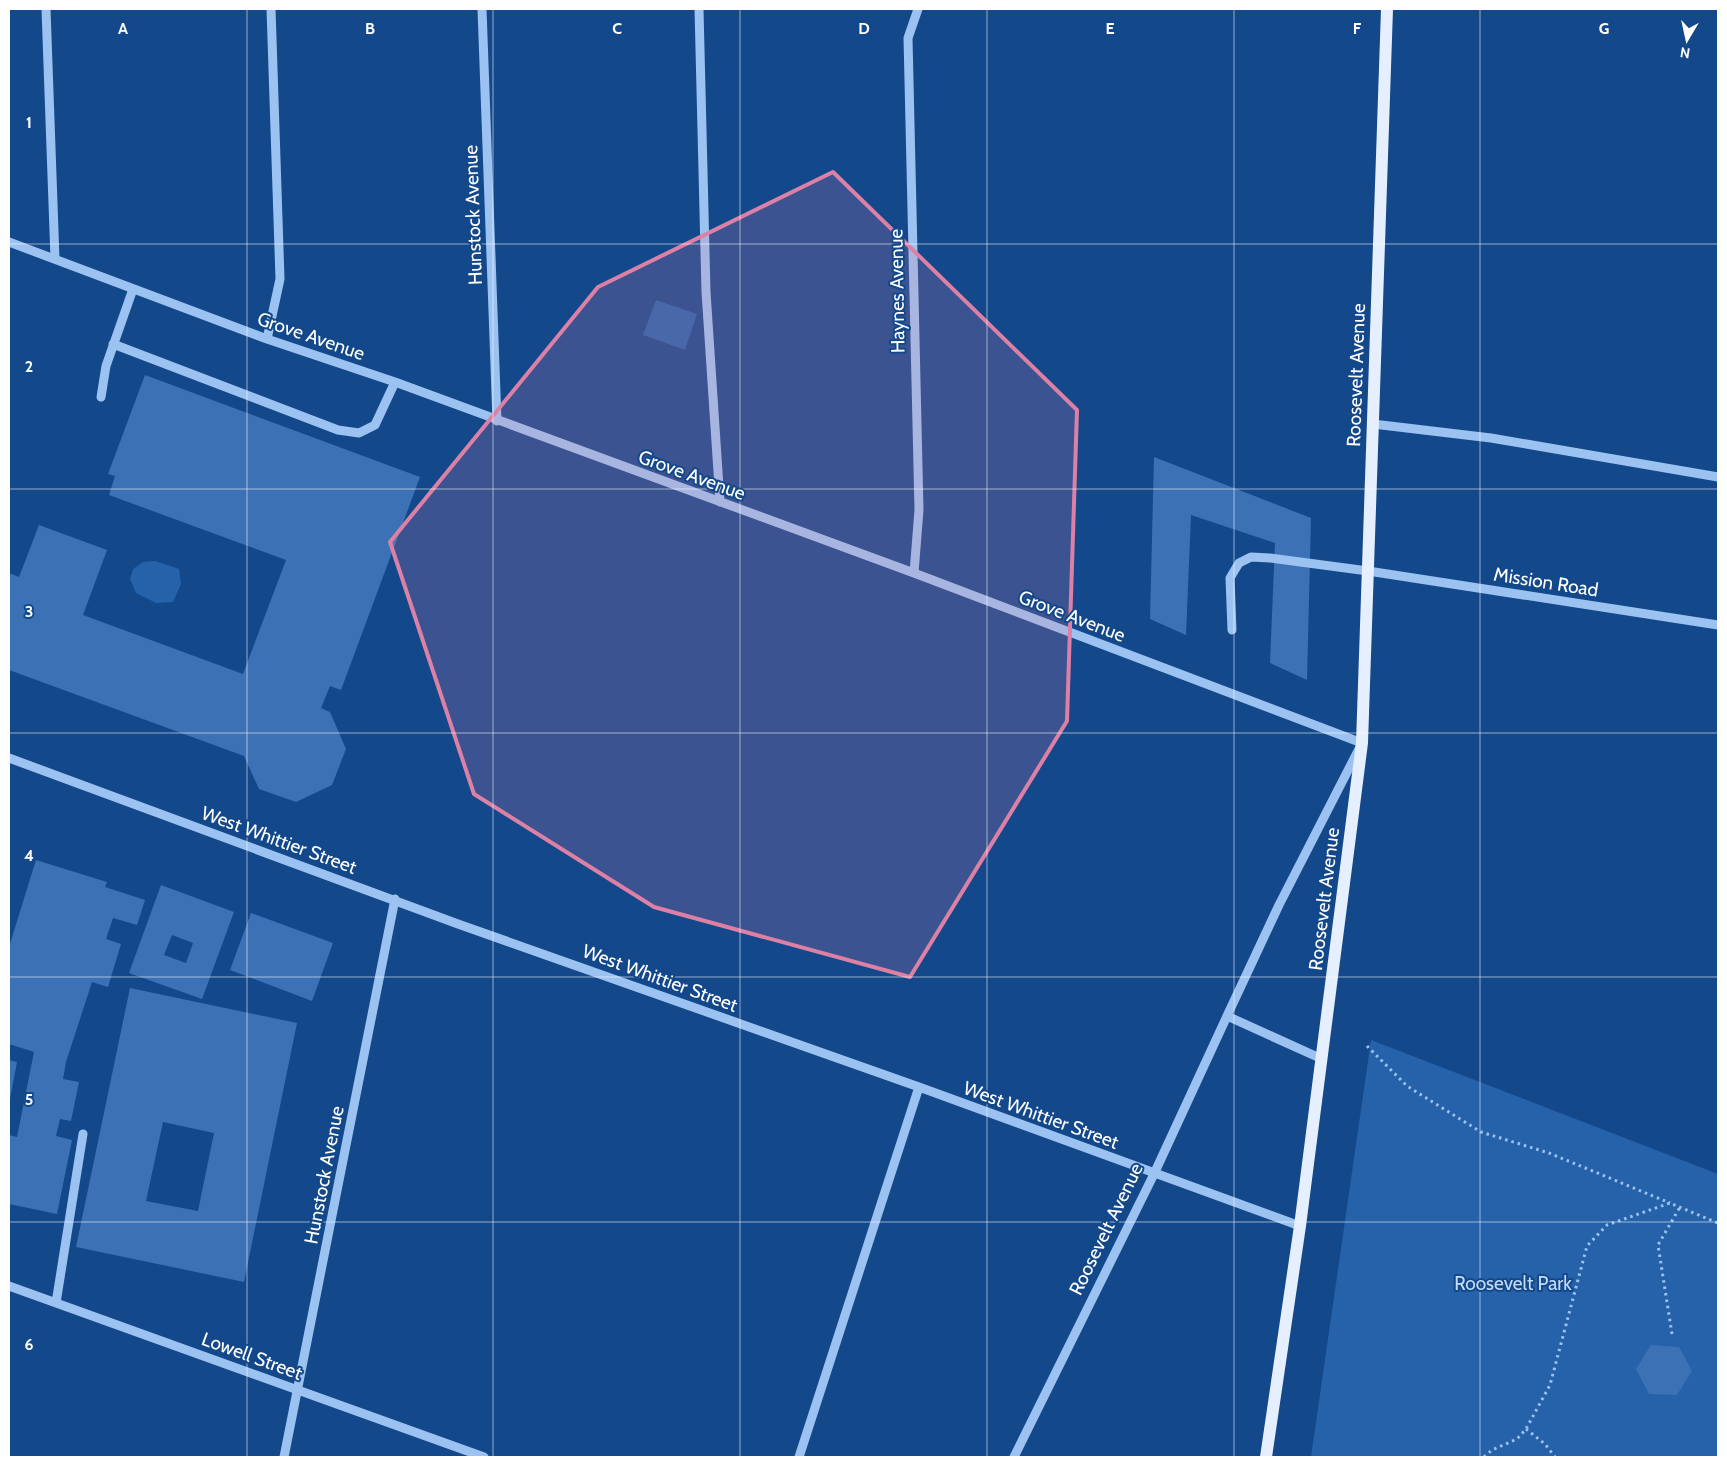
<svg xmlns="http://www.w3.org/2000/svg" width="1727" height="1466" font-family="Cabin,sans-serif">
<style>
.green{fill:#2562aa}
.building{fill:#3c72b5;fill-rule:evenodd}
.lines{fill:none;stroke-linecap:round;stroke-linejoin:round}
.path{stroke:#9bc2f0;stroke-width:3;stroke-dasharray:2.5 4;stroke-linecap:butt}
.minor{stroke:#9bc2f0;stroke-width:9}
.major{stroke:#e5efff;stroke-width:12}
.marked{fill:#dd80a5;fill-opacity:0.2;stroke:#dd80a5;stroke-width:4;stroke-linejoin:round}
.grid{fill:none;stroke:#fff;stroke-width:1;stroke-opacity:0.55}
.labels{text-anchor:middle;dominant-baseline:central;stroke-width:4;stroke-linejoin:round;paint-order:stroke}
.street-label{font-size:19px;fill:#fff;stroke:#13488b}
.park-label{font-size:19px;fill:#c2dcfc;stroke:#13488b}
.grid-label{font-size:16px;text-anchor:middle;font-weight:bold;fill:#fff;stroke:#13488b;stroke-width:4;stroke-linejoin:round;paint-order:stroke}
</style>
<rect width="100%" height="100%" fill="#13488b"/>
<path class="green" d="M656,300l41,14 -12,36 -42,-15z
M155,561l24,8 2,15 -8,18 -17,1 -20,-10 -6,-14 3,-10 10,-7z
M1371,1040l347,134v283h-407z"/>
<path class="building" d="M145,375l275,102 -79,213 -11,-4 -9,22 9,4 16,37 -14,36 -36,17 -37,-13 -15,-33 -235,-86v-97l10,4 20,-52 68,25 -24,65 160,59 43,-114 -177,-65 6,-19 -7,-2z
M1154,457l157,61 -4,162 -37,-17 5,-120 -84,-28 -5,120 -36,-16z
M36,860l71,22 -2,5 40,13 -8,25 -24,-7 -7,21 15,5 -13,43 -16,-5 -26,80 -3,17 16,3 -8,39 -11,-2 -4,17 16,4 -15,74 -48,-10v-69l8,2 17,-85 -25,-8v-97z
M161,885l73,27 -32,87 -73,-26zM172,935l21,8 -7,20 -22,-8z
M251,913l82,30 -21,58 -82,-31z
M130,988l167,35 -53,259 -168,-35zM163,1122l51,11 -16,78 -52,-10z
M9,1060l8,2 -7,37h-1z
M1651,1345l28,2 13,24 -15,24 -28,-1 -13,-25z"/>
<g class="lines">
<path class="path" d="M1367,1046l40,40 74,46 68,21 121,50
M1672,1334l-14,-89 22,-38
M1526,1429l19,15 10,13
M1484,1457l8,-7 25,-11 9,-10 24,-44 37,-139 20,-21 63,-22 48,20"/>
<path class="minor" d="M46,9l9,250
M482,9l15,412
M699,9l7,283 14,210
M9,242l258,97 128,43 519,191 448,170 -83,162 -52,111
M267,339l13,-60 -9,-270
M113,344l225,86 21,3 16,-8 20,-43
M101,397l5,-31 27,-77
M1373,424l118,14 227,39
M914,573l5,-63 -11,-472 10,-29
M1232,630l-2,-52 9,-15 12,-6 19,1 98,13 350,54
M9,758l449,166 461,163 381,139
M9,1286l475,171
M56,1303l27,-169
M284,1457l111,-558
M799,1457l120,-370
M1014,1457l140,-283 73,-158 95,43"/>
<path class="major" d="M1266,1457l34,-231 62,-483 25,-734"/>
</g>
<path class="marked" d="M833,172l244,238 -10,311 -157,256 -256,-70 -180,-113 -84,-252 208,-255z"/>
<path class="grid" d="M247,9v1448M493,9v1448M740,9v1448M987,9v1448M1234,9v1448M1480,9v1448M9,244h1709M9,489h1709M9,733h1709M9,977h1709M9,1222h1709"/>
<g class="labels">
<g class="street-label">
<text transform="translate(473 215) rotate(-92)">Hunstock Avenue</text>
<text transform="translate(897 291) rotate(-91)">Haynes Avenue</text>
<text transform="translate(311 336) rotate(19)">Grove Avenue</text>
<text transform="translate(1356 375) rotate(-88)">Roosevelt Avenue</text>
<text transform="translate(692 475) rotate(20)">Grove Avenue</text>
<text transform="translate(1546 582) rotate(9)">Mission Road</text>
<text transform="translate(1072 616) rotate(21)">Grove Avenue</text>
<text transform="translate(279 840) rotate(20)">West Whittier Street</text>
<text transform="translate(1324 899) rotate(-83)">Roosevelt Avenue</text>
<text transform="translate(660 978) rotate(20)">West Whittier Street</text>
<text transform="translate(1041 1115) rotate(20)">West Whittier Street</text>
<text transform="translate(324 1175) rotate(-79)">Hunstock Avenue</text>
<text transform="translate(1106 1229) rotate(-64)">Roosevelt Avenue</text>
<text transform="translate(252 1356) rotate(20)">Lowell Street</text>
</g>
<g class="park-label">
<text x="1513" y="1283">Roosevelt Park</text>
</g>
</g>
<g class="grid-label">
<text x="123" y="34">A</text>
<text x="370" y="34">B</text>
<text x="617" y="34">C</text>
<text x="864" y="34">D</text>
<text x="1110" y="34">E</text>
<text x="1357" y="34">F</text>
<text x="1604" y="34">G</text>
<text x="29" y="128">1</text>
<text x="29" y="372">2</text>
<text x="29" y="617">3</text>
<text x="29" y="861">4</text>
<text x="29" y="1105">5</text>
<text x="29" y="1350">6</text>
</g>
<rect width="1727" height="1466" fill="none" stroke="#ffffff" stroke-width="20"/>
<g transform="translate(1687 40) rotate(189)" stroke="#13488b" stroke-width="4" paint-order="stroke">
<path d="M0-4L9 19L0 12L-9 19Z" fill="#ffffff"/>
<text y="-8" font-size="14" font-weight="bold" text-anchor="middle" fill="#ffffff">N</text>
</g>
</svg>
